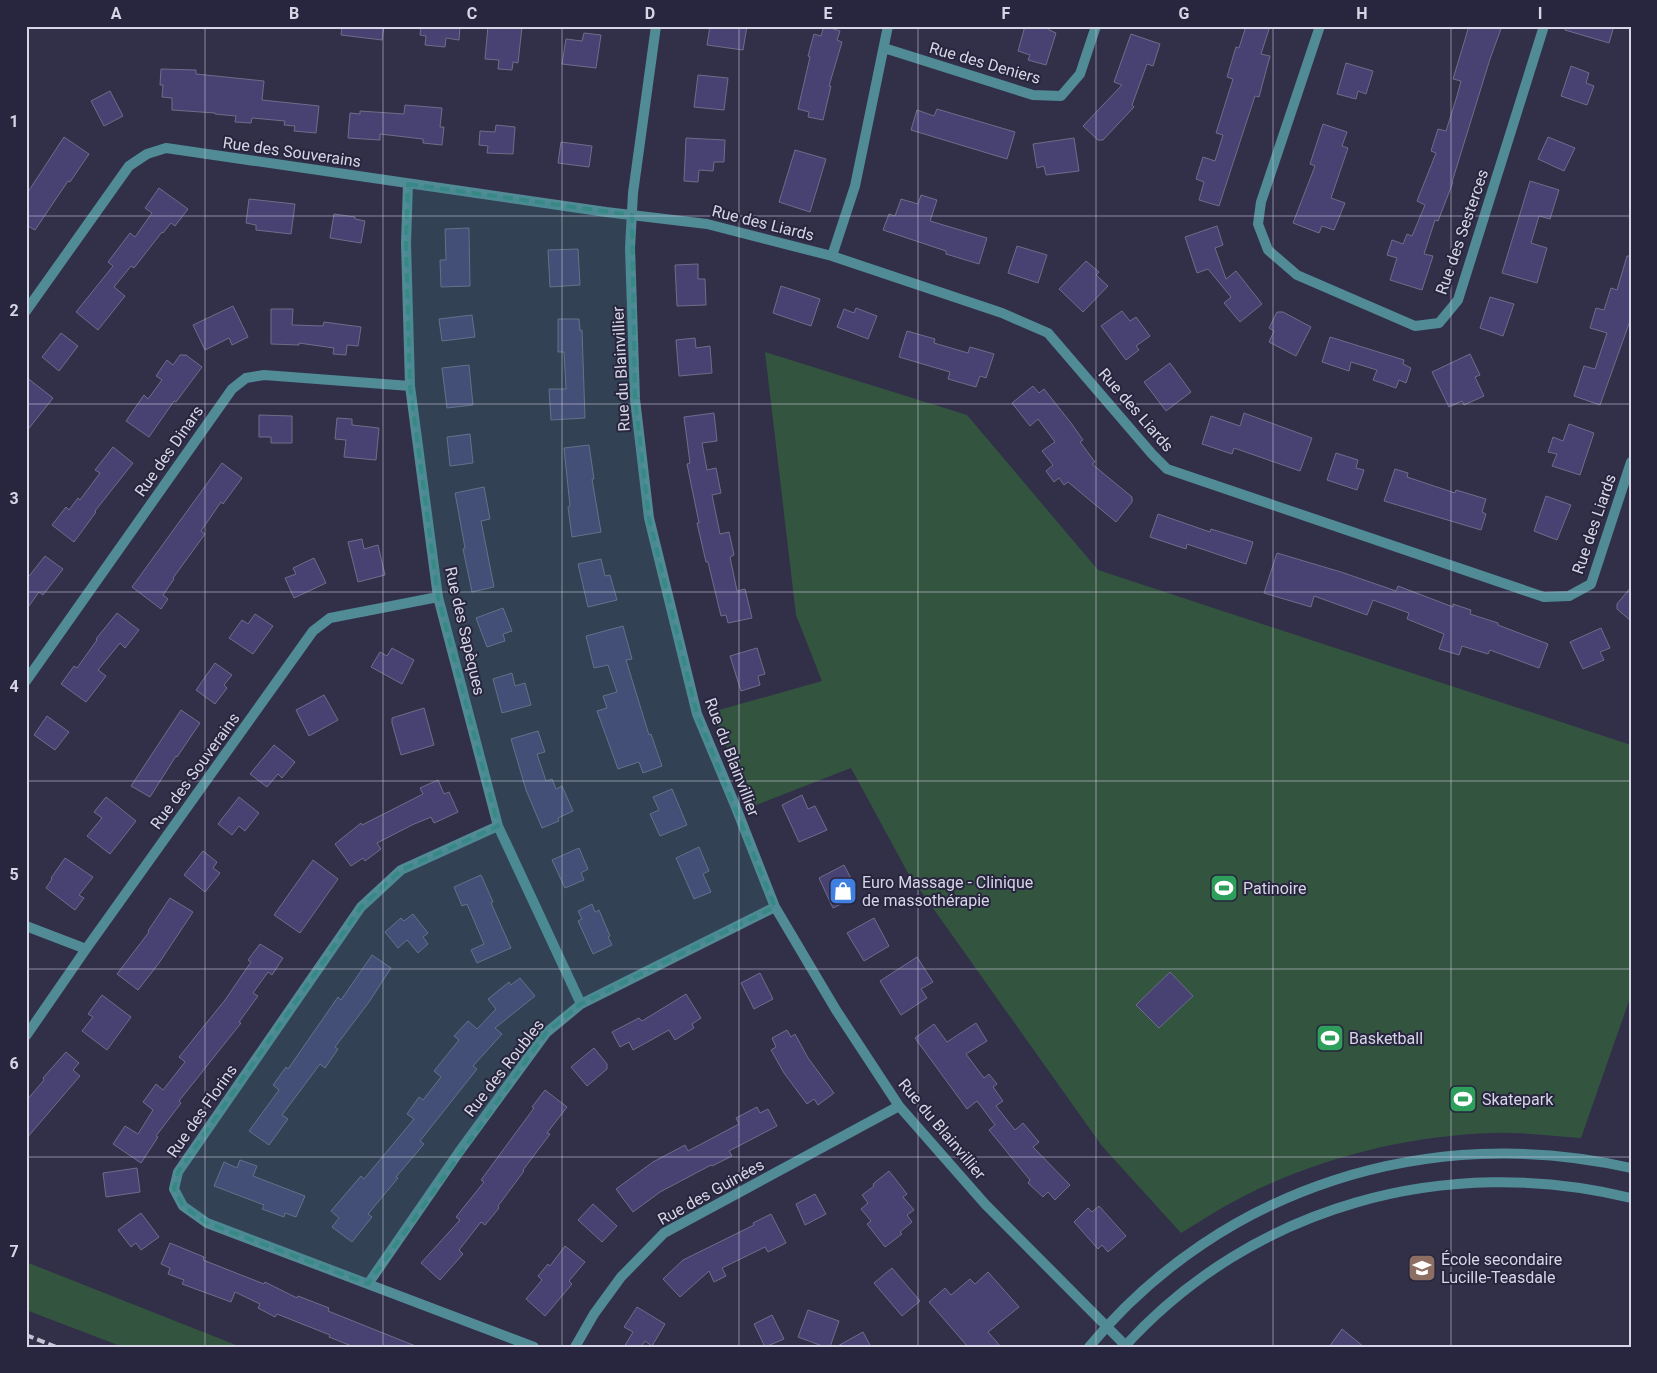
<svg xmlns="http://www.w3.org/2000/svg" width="1657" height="1373" font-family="Roboto,sans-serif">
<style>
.green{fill:#33543f}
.building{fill:#484273;stroke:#6e6c89}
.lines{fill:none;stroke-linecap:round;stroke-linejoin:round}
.minor{stroke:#518b96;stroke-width:10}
.tertiary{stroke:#518b96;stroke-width:10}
.rail{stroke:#c3c2d3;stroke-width:4;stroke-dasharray:8 4;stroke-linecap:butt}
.marked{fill:#378986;fill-opacity:0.2;stroke:#378986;stroke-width:4;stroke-dasharray:10 6;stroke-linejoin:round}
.grid{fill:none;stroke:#d6d6e6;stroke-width:1;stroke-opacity:0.55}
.labels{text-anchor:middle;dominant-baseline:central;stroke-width:4;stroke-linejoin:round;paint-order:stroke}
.street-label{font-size:16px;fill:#d6d6e6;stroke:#28263e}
.poi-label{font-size:16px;fill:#d6d6e6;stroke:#28263e;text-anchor:start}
.neatline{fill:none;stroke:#d6d6e6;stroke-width:2}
.grid-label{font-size:16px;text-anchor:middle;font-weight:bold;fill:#d6d6e6}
</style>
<rect width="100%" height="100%" fill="#323049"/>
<path class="green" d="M765,352l202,63 131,155 533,175v250l-50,143c-29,-2 -59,-6 -88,-5 -94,3 -191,29 -273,76 -13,8 -26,16 -39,24l-79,-87 -194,-273 -57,-105 -100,39 -39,-95 110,-31 -26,-66z
M26,1262l215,85h-118l-97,-37z"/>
<path class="building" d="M342,26h42l-2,14 -41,-5z
M421,26h39l-1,14 -13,-2 -1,9 -20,-2 1,-9 -6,-1z
M488,26l34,1 -4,36 -5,-1 -1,8 -14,-1 1,-9 -14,-1z
M710,26h37l-4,24 -36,-5z
M824,26l16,5 -3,9 5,2 -13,44h2l-8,34 -15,-3 1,-5 -11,-3 12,-52 -2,-1 6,-22 7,2z
M1025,26h25l-1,4 7,3 -10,32 -18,-5 2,-5 -12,-4z
M1246,26h24l-9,28 9,2 -11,41 -4,-1 -36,110 -20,-6 5,-18 -8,-3 7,-22 12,4 8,-26 -7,-2 17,-54 -6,-2 9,-30 3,1z
M1469,26h33l-12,33 -38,123h1l-15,39 -3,-1 -11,34 9,2 -11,34 -32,-10 7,-22 -10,-3 5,-15 11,4 4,-10 5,2 13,-31 -8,-4 19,-48 -5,-2 7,-22 8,2 11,-35 4,-15 -8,-2z
M1565,26h49l-5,17 -44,-13z
M584,33l17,2 -5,33 -34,-4 4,-25 16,2z
M1131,34l29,10 -7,22 -6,-2 -15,41 2,2 -31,33h-5l-15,-14 39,-41 -8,-3z
M1346,63l27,8 -7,23 -8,-3 -2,8 -19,-5z
M1571,66l18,7 -3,10 8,3 -7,19 -26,-9z
M161,69l35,1v4l68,7 -2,19 57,6 -3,27 -22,-2 1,-5 -11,-1 1,-4 -33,-3 -1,5 -16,-1 1,-6 -21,-2v-1l-43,-3v-12l-10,-1 1,-12h-3z
M698,75l30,3 -4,32 -30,-3z
M110,91l13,25 -19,10 -13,-25z
M405,105l37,3 -2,19h4l-2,18 -19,-2v-4l-43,-5v6l-32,-2 2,-25 10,1v-3l44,3z
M937,109l78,23 -8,27 -96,-29 6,-20 17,6z
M1323,124l24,8 -5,14 6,2 -17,50 14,5 -11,27 -12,-4 -3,7 -26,-10 22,-57 -5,-2z
M496,125l19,2 -2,27 -26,-1 1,-7 -9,-1 1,-14 15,1z
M64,137l25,17 -19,28 -2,-1 -33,49 -9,-5v-30z
M1548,137l27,11 -11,23 -26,-12z
M686,138l39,2 -1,22h-10l-1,9 -14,-1 -1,12 -14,-1z
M1074,138l5,33 -33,4 -2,-9 -7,2 -4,-24z
M561,142l31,4 -3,21 -31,-4z
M795,150l31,9 -16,53 -31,-10z
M1530,181l29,9 -9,29 -11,-3 -8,27 16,5 -10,35 -35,-10z
M159,188l29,21 -13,17 -4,-3 -8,10 -1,-1 -28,36 -3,-2 -17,21 11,9 -27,34 -22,-18 37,-46 -5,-4 22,-29 5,4 17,-24 -7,-5z
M921,195l16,5 -7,21 57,17 -8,26 -33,-10v-3l-63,-21 6,-16 6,2 6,-17 17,5z
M249,199l46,5 -4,30 -35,-4v-5l-10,-2z
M334,214l21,3v2l10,2 -4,22 -31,-5z
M1217,226l6,19 -8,3 11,31 10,-8 26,33 -22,18 -16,-19 7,-6 -23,-28 -11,4 -12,-36z
M469,228l1,58 -29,1 -1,-27h6l-1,-31z
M1017,246l30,9 -9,28 -30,-10z
M578,249l2,36 -30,2 -2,-37z
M1627,256h4v62l-31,87 -26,-9 10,-30 11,3 12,-36 -17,-5 6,-20 8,2 7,-22 6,2z
M1086,261l13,11 -3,3 12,11 -25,26 -24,-23z
M698,264v15h7l1,26 -29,1 -2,-41z
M781,286l39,13 -9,27 -38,-13z
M1490,297l24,7 -11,32 -23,-8z
M233,306l15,31 -16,8 -3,-7 -24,12 -12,-25z
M856,308l21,8 -9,23 -31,-12 7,-18 10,4z
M271,309h22l-1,16 31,1 1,-4 37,5 -3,19 -11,-1 -1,10 -13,-1 1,-6 -35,-5v2l-28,-1z
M1122,311l8,10 6,-4 14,19 -14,10 3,4 -13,10 -25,-34z
M1277,312h6l28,15 -15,29 -27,-14 5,-11 -5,-3z
M472,315l3,22 -33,4 -3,-22z
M558,319h21l1,12 2,-1 3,88 -34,2 -2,-31h17l-2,-37h-6z
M907,331l28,8 -1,4 34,10 2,-6 24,7 -8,24 -6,-2 -4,11 -28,-8 2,-7 -51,-15z
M61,333l17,13 -19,25 -17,-14z
M1330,337l74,23 -1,4 8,4 -5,15 -7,-3 -3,8 -23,-8 4,-10 -26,-8 -2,9 -27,-9z
M695,338l1,10 14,-2 2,27 -33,3 -3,-36z
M1470,354l10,21 -5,2 9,19 -20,9 -2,-4 -13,6 -17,-35z
M180,355h6l16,12 -26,35 -2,-1 -25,36 -23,-16 18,-26 4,4 14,-19 -6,-4 11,-16 6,5z
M1170,363l21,29 -25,19 -22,-29z
M469,365l4,40 -26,3 -5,-40z
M26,377l27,21 -27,34z
M1033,386l6,7 5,-4 27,34 12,17 -3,2 15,20 -3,2 40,33v5l-16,20 -48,-40 -4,3 -5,-7 -5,4 -8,-11 7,-6 -11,-14 13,-9 -17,-23 -8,7 -18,-23z
M714,413l3,28 -15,2 5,27 9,-2 5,25 -9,2 8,39 9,-2 5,23 -4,2 7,34 8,-2 7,29 -24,5 -2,-8 -5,1 -13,-54h-2l-9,-39h2l-12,-59 3,-1 -6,-46z
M1244,413l68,25 -12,33 -66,-23 -2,6 -30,-10 9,-28 29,10z
M259,415l33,1v27h-21v-6h-12z
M337,418l15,1v6l27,3 -3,32 -32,-3 2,-17 -11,-1z
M1569,424l25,9 -14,42 -28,-9 5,-12 -9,-2 5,-15 10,4z
M470,434l3,29 -23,3 -3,-29z
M589,445l5,34h-2l9,53 -29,5 -4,-30 2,-1 -6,-58z
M113,447l20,16 -38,48 1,1 -22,30 -22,-17 14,-18 3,3 9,-12 2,2 20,-27 -5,-3z
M1336,453l22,7 -2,8 8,2 -7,20 -30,-10z
M222,463l20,15 -19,26 -2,-2 -20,29 4,3 -32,44 1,1 -11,16 5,4 -7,10 -29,-22z
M1395,469l13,4 -1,4 48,16 1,-3 30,9 -4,13 4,2 -5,16 -97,-29z
M484,487l6,32 -9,2 13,66 -22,5 -9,-43 2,-1 -10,-55z
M1546,496l25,9 -14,35 -23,-9z
M1158,514l52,18 1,-3 42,13 -7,22 -59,-20 -1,5 -36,-12z
M362,539l2,10 14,-4 7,30 -27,7 -10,-40z
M1277,553l64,19 55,19 2,-5 55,21v-3l18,6 -1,4 28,9v2l50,19 -9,24 -49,-18 -2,4 -26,-8 -3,9 -20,-6 5,-15 -37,-15 2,-6 -36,-13 -6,15 -53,-19 -3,11 -47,-14z
M45,556l18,13 -20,26 -4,-3 -13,18v-30z
M314,558l12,25 -32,15 -9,-20 11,-4 -3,-6z
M601,559l4,17 5,-1 7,25 -29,7 -10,-43z
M1631,587v34l-14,-12v-5z
M503,608l9,23 -9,3 2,7 -18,6 -11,-29z
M117,613l22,17 -14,18 -5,-5 -22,27 8,6 -20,26 -25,-18 13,-18 3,2 20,-28 -1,-1z
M255,614l18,12 -20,28 -24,-16 13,-18 6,4z
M623,626l9,33 -6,1 23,75 2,-1 11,32 -19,7 -4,-11 -21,7 -21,-58 10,-3 -4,-12 14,-4 -9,-27 -14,3 -8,-32z
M1601,628l9,20 -10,4 4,8 -21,9 -13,-27z
M392,648l22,12 -12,24 -31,-17 9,-15 7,4z
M757,648l8,26 -7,2 2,9 -19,6 -11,-35z
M215,663l17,12 -8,10 3,3 -12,16 -19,-14z
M512,673l3,13 10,-3 6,22 -29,8 -9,-34z
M324,695l14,25 -29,16 -13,-26z
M424,708l10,37 -33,10 -9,-32v-5z
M181,710l19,13 -23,34 -1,-1 -26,41 -19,-11z
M47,716l22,16 -14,18 -21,-15z
M538,731l7,21 -8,2 9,27 6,-2 4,10 6,-3 11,25 -15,7 1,3 -17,7 -16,-38 -15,-51z
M274,745l21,17 -13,16 -4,-4 -11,13 -17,-13z
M438,780l6,14 5,-2 9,20 -24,11 -3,-6 -19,8 -35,18 4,6 -16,12 -2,-3 -12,8 -16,-22 26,-21 1,2 61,-31 -3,-6z
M672,789l15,36 -27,11 -10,-22 9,-4 -6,-13z
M802,795l6,14 7,-3 12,24 -28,12 -17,-37z
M106,797l30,24 -26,33 -23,-18 15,-18 -8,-6z
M239,797l20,16 -14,18 -6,-5 -7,9 -14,-11z
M699,847l10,24 -6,3 8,18 -17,7 -18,-41z
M579,848l9,21 -7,4 3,7 -19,8 -13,-28z
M203,851l14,11 -4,6 7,5 -15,19 -21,-17z
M65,858l28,19 -14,18 5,3 -9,12 -29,-22 6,-9 -1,-1z
M313,860l25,19 -38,54 -26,-18z
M844,865l11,21 -14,7 4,9 -12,6 -14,-30z
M481,875l12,27 -2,1 20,45 -34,15 -6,-13 13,-6 -17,-40 -5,2 -8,-19z
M170,898l23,14 -34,51 -21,27 -21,-16 32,-42 -1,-1z
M592,904l3,8 4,-2 11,26 -2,1 4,8 -19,9 -15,-33 4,-2 -4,-8z
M413,914l15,19 -5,4 5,7 -10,9 -11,-13 -9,8 -13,-16 16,-14 3,3z
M874,918l15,28 -25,15 -17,-28z
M260,944l23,14 -11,17 -4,-3 -15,21 5,3 -19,26 2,1 -62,78 2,2 -25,33 2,1 -17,26 -28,-19 12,-18 13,8 15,-24 -10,-8 13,-18 7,6 22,-28 -6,-5 46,-57 26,-38 -3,-2z
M372,955l19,13 -22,34 -34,45 3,2 -13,19 -5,-4 -38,51 6,4 -19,26 -20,-14 30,-41 -6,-5 13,-18 2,2 50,-72 3,3z
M917,957l16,25 -12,7 6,9 -26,17 -21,-34z
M1170,972l23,24 -34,32 -23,-23z
M760,973l13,26 -19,10 -13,-26z
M520,978l15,18 -40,32 7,6 -29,32 4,3 -57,72 4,3 -28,33 2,1 -30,36 4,3 -20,25 -20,-15 7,-9 -8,-7 30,-35 3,3 50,-60 -7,-5 12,-17 4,3 18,-23 -7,-6 25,-31 -5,-4 14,-15 9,8 19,-20 -8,-10 21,-17 2,3z
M686,994l15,24 -9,6 2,4 -19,12 -6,-10 -36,20 -4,-8 -9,5 -8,-15 27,-14 3,3z
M102,995l29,22 -24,33 -25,-19 11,-14 -5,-3z
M976,1023l11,18 -21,13 18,24 5,-4 8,10 -4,3 10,14 -7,5 19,24 8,-7 16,19 -6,5 37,38 -15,15 -7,-8 -5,5 -15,-14 2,-3 -41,-50 6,-5 -18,-24 -10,8 -52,-71 19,-14 13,18z
M787,1030l4,7 4,-3 13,24 26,35 -16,12 -4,-6 -7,5 -23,-31 -13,-23 5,-3 -4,-9z
M594,1048l13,16v5l-20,17 -16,-19z
M66,1052l13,11 -6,7 7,6 -54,63v-38l18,-21 -1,-2z
M545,1090l22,17 -20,26 3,1 -27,36 1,1 -26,35 1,2 -14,17 -4,-3 -22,28 4,4 -23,26 -19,-17 39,-43 -4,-3 28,-35 -3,-2 53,-72 -2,-1z
M757,1107l3,6 8,-4 9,17 -48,25 3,5 -20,10 -1,-1 -51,27 -27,20 -17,-23 37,-27 32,-17 3,6 51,-27 -3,-6z
M240,1160l17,6 -4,10 52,20 -9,21 -11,-4 -1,4 -22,-8 2,-4 -50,-19 10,-24 13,6z
M137,1168l3,24 -34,5 -3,-24z
M889,1171l18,23 -4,3 11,13 -7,5 5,7 -12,10 2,2 -17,13 -18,-23 4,-3 -10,-12 7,-6 -6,-8 12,-9 -1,-2z
M815,1194l11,20 -21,11 -9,-21z
M593,1204l24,22 -15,16 -24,-22z
M1099,1206l27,30 -18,16 -6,-7 -4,4 -24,-27 14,-14 4,4z
M141,1213l18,24 -18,13 -5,-7 -5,4 -13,-17z
M771,1214l15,29 -18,9 -3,-5 -43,21 4,8 -12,6 -5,-11 -29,26 -17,-18 20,-19 71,-35 -1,-2z
M170,1243l34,14 -1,3 61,24 1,-2 32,16 1,-2 31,12 -1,3 90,36h-64l-25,-10 1,-2 -53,-21 -2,3 -17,-9 2,-4 -25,-12 -4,10 -49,-18 2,-4 -16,-6 2,-6 -9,-4z
M565,1246l20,16 -16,19 3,3 -27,32 -19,-17 16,-19 -4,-4 10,-12 2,2z
M892,1268l28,33 -18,15 -28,-33z
M988,1272l31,35 -31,25 13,15h-33l-39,-45 16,-14 6,7 19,-16 5,5z
M637,1307l28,17 -13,22 -7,-5 -4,6h-17l9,-15 -9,-5z
M808,1310l31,11 -9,26h-5l-27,-10z
M772,1315l12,24 -19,8 -11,-23z
M1342,1329l22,18h-35z
M863,1332l8,15h-35z"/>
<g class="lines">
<path class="minor" d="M656,26l-23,167 -3,55 5,151 14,119 48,196 38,91 40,102 61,103 63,96 86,98 140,141
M1320,26l-59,176 -3,22 10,26 29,25 118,51 24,-3 19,-23 86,-274
M884,48l149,47 28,1 19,-22 16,-48
M408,184l-2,59 4,143 28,211 60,229 83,178
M832,256l23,-70 33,-160
M26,311l103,-145 18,-12 19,-6 440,64 101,12 125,32 170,57 46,20 104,121 15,15 377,128 25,-1 22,-12 40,-122
M26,681l206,-292 14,-11 18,-3 146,11
M498,826l-97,44 -40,37 -183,265 -4,17 9,17 24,17 327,124
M26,926l60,23
M26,1036l60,-87 227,-318 17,-13 108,-21
M368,1284l91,-132 87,-119 35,-29 194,-97
M575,1347l19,-33 27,-37 43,-44 235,-127"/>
<path class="tertiary" d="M1089,1347c132,-160 341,-225 542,-179
M1124,1347c129,-142 322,-194 507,-149"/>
<path class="rail" d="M26,1335l30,12"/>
</g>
<path class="marked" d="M408,184l224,31 3,184 14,119 48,196 78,193 -194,97 -35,29 -178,251 -161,-61 -24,-17 -9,-17 4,-17 183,-265 40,-37 97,-44 -60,-229 -28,-211 -4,-143z"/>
<path class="grid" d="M205,26v1321M383,26v1321M562,26v1321M739,26v1321M918,26v1321M1096,26v1321M1273,26v1321M1451,26v1321M26,216h1605M26,404h1605M26,592h1605M26,781h1605M26,969h1605M26,1157h1605"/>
<defs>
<symbol id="stadium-square" viewBox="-11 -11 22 22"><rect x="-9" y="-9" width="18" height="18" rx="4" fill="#2e9e5b" stroke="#28263e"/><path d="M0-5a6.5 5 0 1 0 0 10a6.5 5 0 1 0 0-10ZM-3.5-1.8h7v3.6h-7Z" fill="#fff"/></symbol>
<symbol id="shop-square" viewBox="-11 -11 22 22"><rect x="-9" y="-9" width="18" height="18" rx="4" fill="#3f7fe0" stroke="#28263e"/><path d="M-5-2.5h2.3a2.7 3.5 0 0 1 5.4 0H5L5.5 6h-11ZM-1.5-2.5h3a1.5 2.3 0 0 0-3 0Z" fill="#fff"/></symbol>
<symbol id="school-square" viewBox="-11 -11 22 22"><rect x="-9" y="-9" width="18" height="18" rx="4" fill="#8d6e63" stroke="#28263e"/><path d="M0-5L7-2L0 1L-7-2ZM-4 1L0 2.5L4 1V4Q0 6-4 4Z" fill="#fff"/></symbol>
</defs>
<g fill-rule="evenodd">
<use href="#stadium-square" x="1208" y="872" width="32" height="32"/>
<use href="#shop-square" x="827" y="875" width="32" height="32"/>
<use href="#stadium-square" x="1314" y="1022" width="32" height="32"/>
<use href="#stadium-square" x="1447" y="1083" width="32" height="32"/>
<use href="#school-square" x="1406" y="1252" width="32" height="32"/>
</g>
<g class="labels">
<g class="street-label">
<text transform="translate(985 63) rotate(16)">Rue des Deniers</text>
<text transform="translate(292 152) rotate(8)">Rue des Souverains</text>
<text transform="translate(763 223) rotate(14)">Rue des Liards</text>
<text transform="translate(1462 232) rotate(-71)">Rue des Sesterces</text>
<text transform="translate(621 369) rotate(-93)">Rue du Blainvillier</text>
<text transform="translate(1136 410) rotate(49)">Rue des Liards</text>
<text transform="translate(169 451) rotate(-55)">Rue des Dinars</text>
<text transform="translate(1594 524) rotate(-71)">Rue des Liards</text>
<text transform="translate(465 631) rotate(77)">Rue des Sapèques</text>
<text transform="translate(732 757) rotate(69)">Rue du Blainvillier</text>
<text transform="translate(195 771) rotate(-54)">Rue des Souverains</text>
<text transform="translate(504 1068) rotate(-52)">Rue des Roubles</text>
<text transform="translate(202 1111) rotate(-55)">Rue des Florins</text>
<text transform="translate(942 1129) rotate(50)">Rue du Blainvillier</text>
<text transform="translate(711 1192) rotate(-29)">Rue des Guinées</text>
</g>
<g class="poi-label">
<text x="862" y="882">Euro Massage - Clinique<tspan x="862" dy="18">de massothérapie</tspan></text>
<text x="1243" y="888">Patinoire</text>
<text x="1349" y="1038">Basketball</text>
<text x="1482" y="1099">Skatepark</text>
<text x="1441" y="1259">École secondaire<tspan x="1441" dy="18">Lucille-Teasdale</tspan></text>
</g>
</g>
<rect width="1657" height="1373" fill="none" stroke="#28263e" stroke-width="55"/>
<rect x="28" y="28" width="1602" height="1318" class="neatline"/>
<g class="grid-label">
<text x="116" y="19">A</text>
<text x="294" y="19">B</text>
<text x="472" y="19">C</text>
<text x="650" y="19">D</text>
<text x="828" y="19">E</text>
<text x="1006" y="19">F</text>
<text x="1184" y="19">G</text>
<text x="1362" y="19">H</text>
<text x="1540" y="19">I</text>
<text x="14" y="127">1</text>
<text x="14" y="316">2</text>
<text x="14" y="504">3</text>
<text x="14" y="692">4</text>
<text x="14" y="880">5</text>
<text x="14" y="1069">6</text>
<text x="14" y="1257">7</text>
</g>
</svg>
